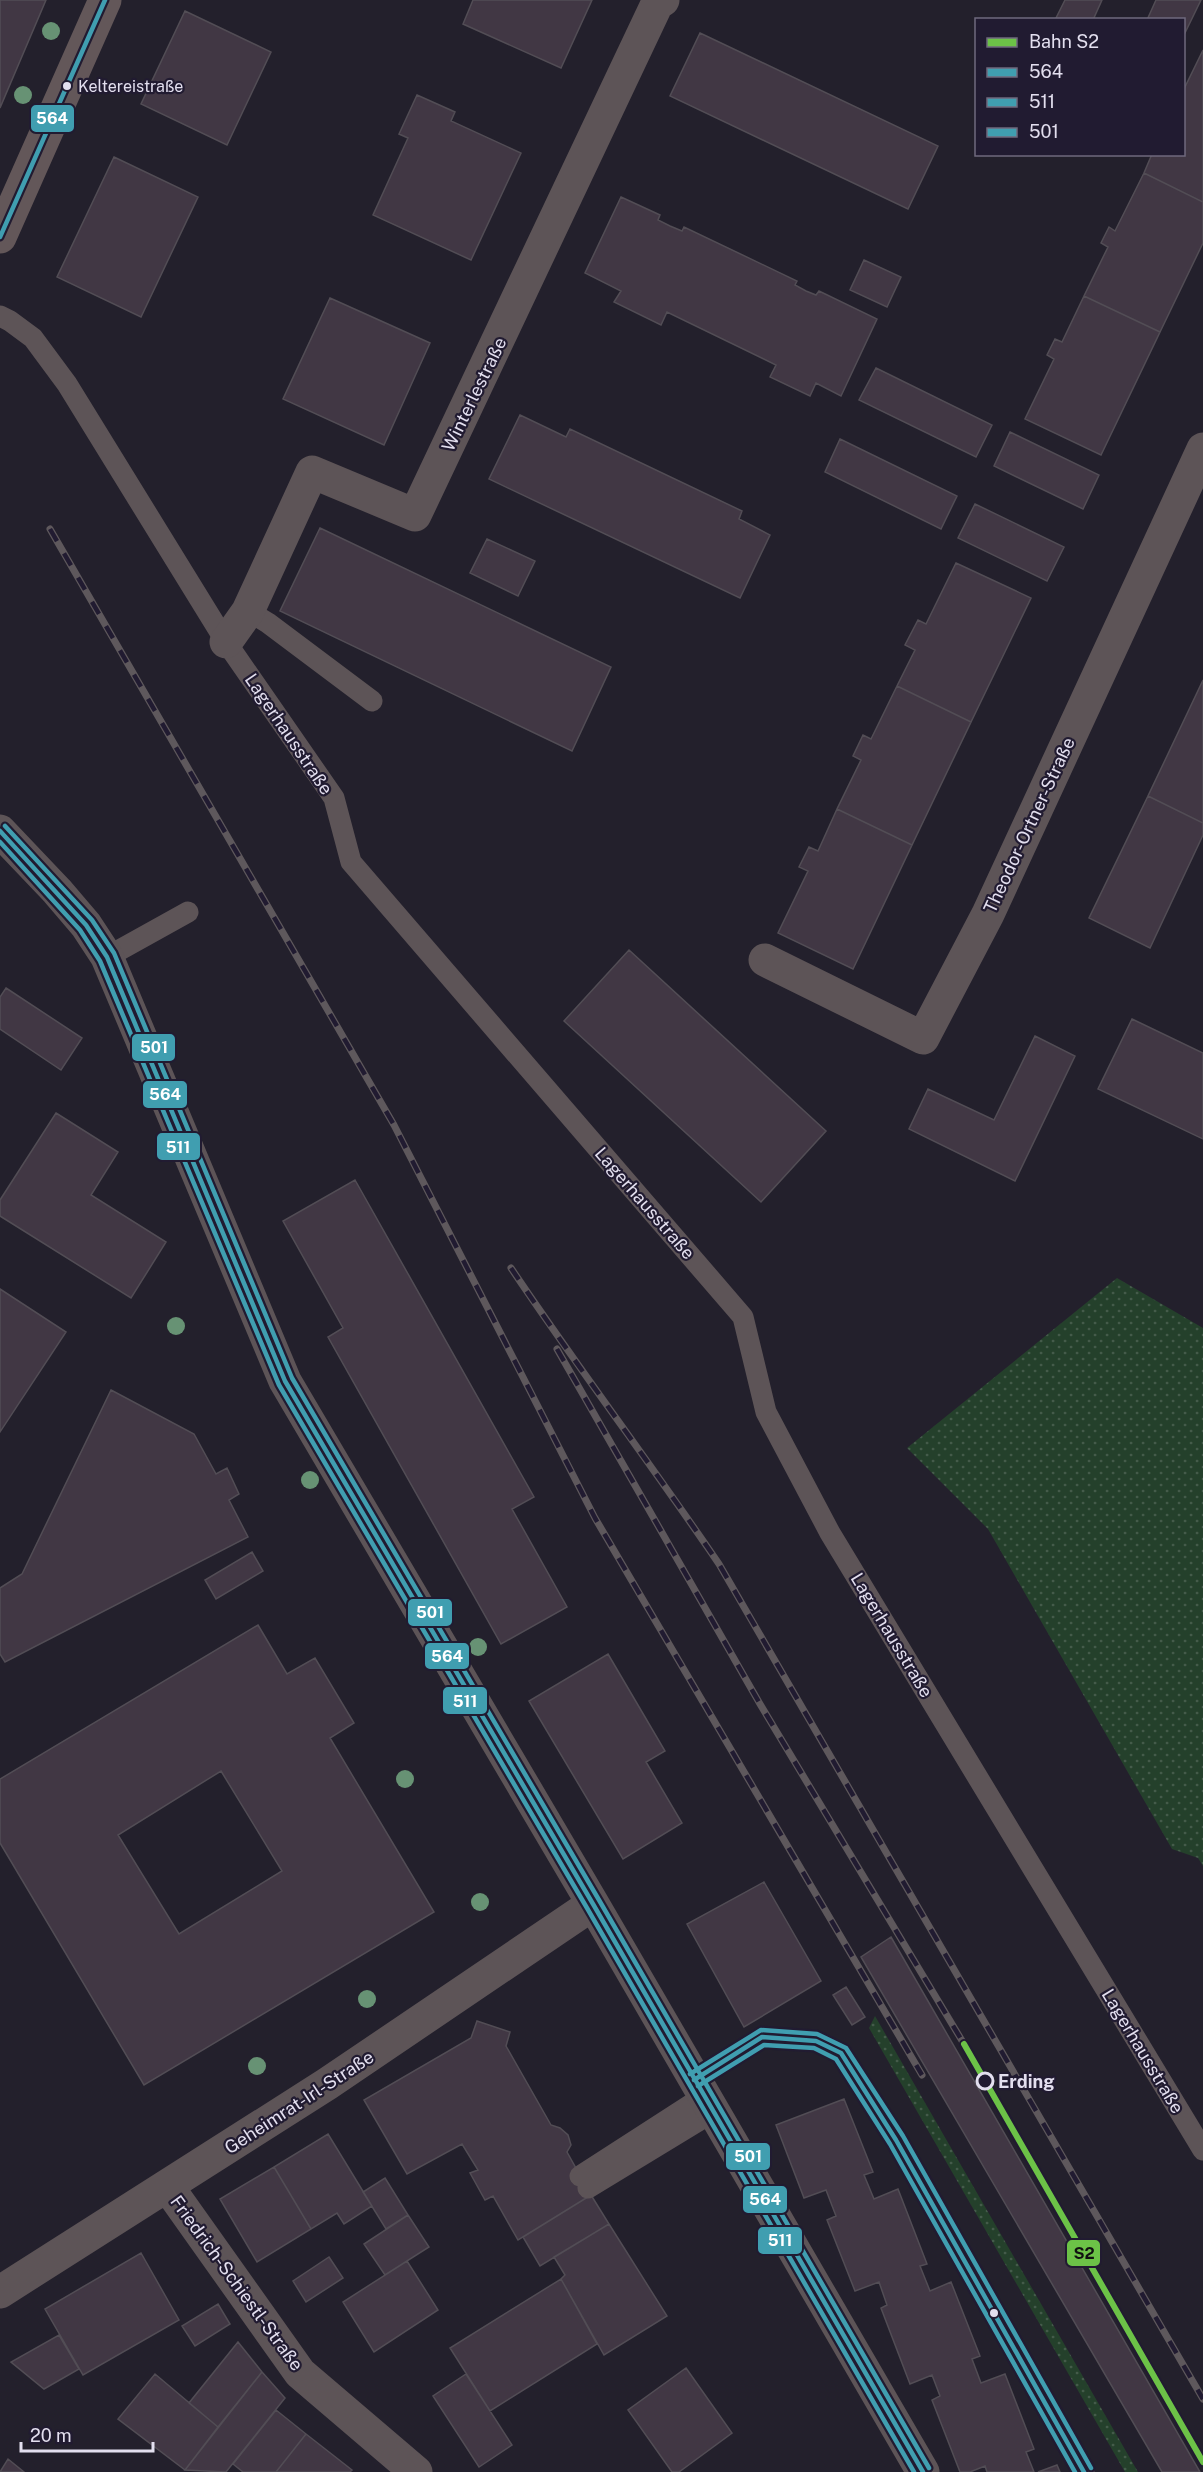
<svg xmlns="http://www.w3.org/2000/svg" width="1203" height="2472" font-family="'Public Sans',sans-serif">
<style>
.grass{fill:url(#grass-dots)}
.building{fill:#413744;stroke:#524d55;stroke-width:1.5;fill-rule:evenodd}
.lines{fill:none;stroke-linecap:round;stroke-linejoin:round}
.lane{stroke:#5d5457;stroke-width:21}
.street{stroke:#5d5457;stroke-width:33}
.secondary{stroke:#635759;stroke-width:33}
.rail-casing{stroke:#5e585c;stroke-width:7}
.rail{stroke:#211b31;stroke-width:4.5;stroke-dasharray:14;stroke-linecap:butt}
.bus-1-casing{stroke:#211b31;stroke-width:9}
.bus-2-casing{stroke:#211b31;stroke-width:9}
.bus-3-casing{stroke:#211b31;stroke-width:9}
.bus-1{stroke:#409eb0;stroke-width:4.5}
.bus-2{stroke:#409eb0;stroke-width:4.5}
.bus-3{stroke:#409eb0;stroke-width:4.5}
.rail-1-casing{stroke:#211b31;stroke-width:10}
.rail-1{stroke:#6cc247;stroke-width:6}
.tree{fill:#679274}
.bus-dot{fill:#e3dfef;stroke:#211b31;stroke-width:2}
.stop-dot{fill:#211b31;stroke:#e3dfef;stroke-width:3}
.labels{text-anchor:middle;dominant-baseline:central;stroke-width:4.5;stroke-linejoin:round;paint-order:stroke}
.bus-label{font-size:16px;fill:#e3dfef;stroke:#211b31;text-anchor:start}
.street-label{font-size:18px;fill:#e3dfef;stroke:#211b31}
.stop-label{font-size:18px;font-weight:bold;fill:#e3dfef;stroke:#211b31;text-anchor:start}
.line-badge{stroke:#211b31;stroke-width:2}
.badge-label{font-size:16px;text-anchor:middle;font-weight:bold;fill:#fff}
.pale-badge-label{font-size:16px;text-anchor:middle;font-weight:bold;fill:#111}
</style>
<defs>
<pattern id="grass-dots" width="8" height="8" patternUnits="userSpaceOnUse" patternTransform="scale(1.5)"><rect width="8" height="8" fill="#24402b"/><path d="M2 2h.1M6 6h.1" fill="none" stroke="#445b4a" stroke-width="1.8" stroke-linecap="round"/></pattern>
</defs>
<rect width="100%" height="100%" fill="#23202c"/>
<path class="grass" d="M1117,1278l86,50v538l-5,-8 -26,-9 -184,-320 -81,-81z
M875,2016l263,456h-13l-256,-444z"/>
<path class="building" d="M0,0h46l-46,108z
M473,0h119l-31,68 -98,-44z
M1065,0h37l-9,20h-38z
M1156,0h45l-17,35v-15h-37z
M185,11l86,41 -44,93 -86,-41z
M700,33l238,113 -30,63 -238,-113z
M1203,50v152l-59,-29 8,-19h32v-65z
M417,95l38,17 -4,9 70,32 -50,107 -98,-45 35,-77 -9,-4z
M114,157l84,40 -57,120 -84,-40z
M1144,173l59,29v41l-43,89 -76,-36 24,-49 -7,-4 8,-16 6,4z
M621,197l39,18 -2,5 12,6 12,5 2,-4 113,54 -2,4 11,6 10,4 3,-4 58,28 -36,77 -25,-13 -6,13 -40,-19 6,-12 -109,-53 -6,13 -47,-23 7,-11 -36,-18z
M864,260l37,17 -14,30 -37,-17z
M1084,296l76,36 -59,123 -76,-36 29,-60 -7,-4 8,-16 7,3z
M330,298l100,45 -46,102 -101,-46z
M876,368l116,57 -16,32 -117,-57z
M520,415l46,22 4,-8 172,82 -3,8 31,16 -30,63 -251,-119z
M1010,432l89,43 -16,34 -89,-43z
M840,439l117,57 -16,33 -116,-57z
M975,504l89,43 -17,34 -89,-43z
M320,528l291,139 -39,84 -292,-140z
M487,539l48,22 -17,35 -48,-23z
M956,563l75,35 -60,124 -74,-36 18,-36 -10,-5 13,-25 8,4z
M1203,680v143l-55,-27z
M897,686l74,36 -59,123 -75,-36 24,-49 -8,-4 10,-21 8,4z
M1148,796l55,27v12l-53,113 -61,-30z
M837,809l75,36 -59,124 -75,-36 30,-62 -9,-4 10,-20 9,4z
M629,950l197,181 -65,71 -197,-181z
M6,988l76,50 -21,32 -61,-41v-32z
M1132,1019l71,34v86l-105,-50z
M1035,1036l40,20 -60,125 -106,-52 19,-40 66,31z
M56,1113l62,39 -27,43 75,47 -35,56 -131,-82v-16z
M355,1180l179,317 -22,12 55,98 -66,37 -173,-307 15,-9 -60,-107z
M0,1289l66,43 -66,100z
M111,1390l83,44 22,40 11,-6 12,26 -10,6 19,37 -243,125 -5,-8v-66l22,-14z
M252,1552l11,19 -47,28 -11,-19z
M258,1625l29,49 28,-16 39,65 -24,15 104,174 -290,173 -144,-242v-64zM221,1771l61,100 -103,63 -61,-99z
M608,1654l57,97 -19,11 36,61 -59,36 -94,-158z
M764,1882l57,99 -77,46 -57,-103z
M891,1937l309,535h-38l-301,-515z
M846,1987l19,30 -13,8 -19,-30z
M477,2021l33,11 -4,14 45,79 9,3 8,7 3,10 -4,7 24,43 -73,45 -25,-44 -8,4 -15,-27 8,-3 -16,-26 -55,30 -43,-74 107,-62z
M844,2099l29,73 -9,3 10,24 24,-10 29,75 -7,2 10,25 21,-9 29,74 -8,3 9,24 24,-9 29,75 -8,3 8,20h-47l-2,-6 -15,6h-10l-28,-72 8,-4 -8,-21 -22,9 -29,-76 6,-3 -8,-23 -24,9 -28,-71 9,-4 -10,-26 -22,8 -28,-73z
M328,2134l44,72 -28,18 -7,-11 -26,16 -37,-62z
M274,2167l37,62 -54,33 -37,-63z
M385,2178l23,37 -22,14 -23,-37z
M591,2195l18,29 -69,42 -17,-29z
M408,2215l21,32 -44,28 -21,-31z
M609,2224l58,92 -63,39 -43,-76 4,-4 -11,-18z
M141,2253l38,67 -96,55 -38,-66z
M329,2257l14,21 -37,24 -13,-21z
M407,2261l31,49 -64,42 -31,-50z
M561,2279l36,65 -107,67 -40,-63z
M218,2304l12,20 -35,22 -13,-20z
M59,2335l20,34 -35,20 -33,-27z
M238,2342l24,30 -44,55 -29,-24z
M686,2368l46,65 -53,39h-7l-44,-62z
M262,2372l23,26 -59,74 -41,-2z
M155,2374l63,53 -33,43 -67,-51z
M466,2374l46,71 -33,22 -46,-71z
M276,2410l30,24 -30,38h-33l-10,-8z
M306,2434l46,36 -2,2h-74z
M8,2459l16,13h-24z
M1057,2465l3,7h-22z"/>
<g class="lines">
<path class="lane" d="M0,316l10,5 23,17 34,46 159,258 108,156 17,64 392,455 23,95 64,121 373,617
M248,611l20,12 104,78
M107,957l81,-45
M694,2080l68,-43 54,4 25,12 55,87 188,332
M580,2176l124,-80
M588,2188l125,-76"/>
<path class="street" d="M226,642l22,-31 64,-139 103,43 242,-511 6,-4
M0,831l57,60 29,34 21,32 178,424 308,523 330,568
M765,960l158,78 65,-124 215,-465
M168,2187l132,186 116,99
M0,2292l327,-208 266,-180"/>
<path class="secondary" d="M0,237l105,-237"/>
<defs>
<path id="rail" d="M50,529l344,596 201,393 327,557
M511,1268c67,100 140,196 208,296l484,835
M557,1349l203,355 204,340"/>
</defs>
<use href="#rail" class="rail-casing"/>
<use href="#rail" class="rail"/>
<defs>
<path id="bus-1" d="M0,237l105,-237
M0,831l86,94 21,32 178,424 308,523 330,568
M694,2080l68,-43 54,4 25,12 55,87 188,332"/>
<path id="bus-2" d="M0,842l80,88 20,31 179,424 308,523 327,564
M698,2086l66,-41 50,3 22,11 54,85 185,328"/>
<path id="bus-3" d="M5,826l87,94 22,33 178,425 307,522 330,568
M690,2074l71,-44 56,4 29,14 57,88 188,332"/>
</defs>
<use href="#bus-1" class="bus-1-casing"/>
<use href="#bus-2" class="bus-2-casing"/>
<use href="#bus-3" class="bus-3-casing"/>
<use href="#bus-1" class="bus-1"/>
<use href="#bus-2" class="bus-2"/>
<use href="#bus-3" class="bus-3"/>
<defs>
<path id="rail-1" d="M964,2044l239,418"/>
</defs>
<use href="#rail-1" class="rail-1-casing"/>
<use href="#rail-1" class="rail-1"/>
</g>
<g class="tree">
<circle cx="51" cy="31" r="9"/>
<circle cx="23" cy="95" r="9"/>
<circle cx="176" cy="1326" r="9"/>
<circle cx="310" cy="1480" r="9"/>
<circle cx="478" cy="1647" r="9"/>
<circle cx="405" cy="1779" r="9"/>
<circle cx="480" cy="1902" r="9"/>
<circle cx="367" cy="1999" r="9"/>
<circle cx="257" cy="2066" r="9"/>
</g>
<g class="bus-dot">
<circle cx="67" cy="86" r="5"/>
<circle cx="994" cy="2313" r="5"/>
</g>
<circle class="stop-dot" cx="985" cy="2081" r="8"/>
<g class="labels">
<g class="bus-label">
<text x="78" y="86">Keltereistraße</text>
</g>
<g class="street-label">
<text transform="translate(474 394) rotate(-64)">Winterlestraße</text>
<text transform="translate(289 734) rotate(56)">Lagerhausstraße</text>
<text transform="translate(1029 825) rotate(-65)">Theodor-Ortner-Straße</text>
<text transform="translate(645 1203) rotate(49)">Lagerhausstraße</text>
<text transform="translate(892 1635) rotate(59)">Lagerhausstraße</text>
<text transform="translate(1143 2051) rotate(59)">Lagerhausstraße</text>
<text transform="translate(299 2102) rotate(-33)">Geheimrat-Irl-Straße</text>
<text transform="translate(237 2283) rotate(54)">Friedrich-Schiestl-Straße</text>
</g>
<g class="stop-label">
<text x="998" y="2081">Erding</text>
</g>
</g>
<g class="line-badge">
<rect x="30" y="104" width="45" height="29" rx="6" fill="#409eb0"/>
<rect x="131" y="1033" width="45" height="29" rx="6" fill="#409eb0"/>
<rect x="142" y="1080" width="46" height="29" rx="6" fill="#409eb0"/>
<rect x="156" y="1132" width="45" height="29" rx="6" fill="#409eb0"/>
<rect x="407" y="1598" width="46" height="29" rx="6" fill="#409eb0"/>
<rect x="424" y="1642" width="46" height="28" rx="6" fill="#409eb0"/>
<rect x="442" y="1686" width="46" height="29" rx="6" fill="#409eb0"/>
<rect x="725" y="2142" width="46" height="29" rx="6" fill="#409eb0"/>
<rect x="742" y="2185" width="46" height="29" rx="6" fill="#409eb0"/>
<rect x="757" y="2226" width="46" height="29" rx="6" fill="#409eb0"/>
<rect x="1066" y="2239" width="35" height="28" rx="6" fill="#6cc247"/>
</g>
<g class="badge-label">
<text x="52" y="124">564</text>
<text x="154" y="1053">501</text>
<text x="165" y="1100">564</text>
<text x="178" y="1153">511</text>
<text x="430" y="1618">501</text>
<text x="447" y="1662">564</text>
<text x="465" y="1707">511</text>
<text x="748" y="2162">501</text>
<text x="765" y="2205">564</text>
<text x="780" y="2246">511</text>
</g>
<g class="pale-badge-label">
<text x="1084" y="2259">S2</text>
</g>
<rect x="975" y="18" width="210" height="138" fill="#211b31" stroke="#6f697d" stroke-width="1.5"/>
<rect x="987" y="38" width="30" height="9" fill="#6cc247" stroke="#6f697d" stroke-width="1.5"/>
<text x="1029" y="48" font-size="18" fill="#e3dfef">Bahn S2</text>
<rect x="987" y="68" width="30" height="9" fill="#409eb0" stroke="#6f697d" stroke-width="1.5"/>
<text x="1029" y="78" font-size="18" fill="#e3dfef">564</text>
<rect x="987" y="98" width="30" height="9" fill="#409eb0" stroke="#6f697d" stroke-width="1.5"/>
<text x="1029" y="108" font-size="18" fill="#e3dfef">511</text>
<rect x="987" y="128" width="30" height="9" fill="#409eb0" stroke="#6f697d" stroke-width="1.5"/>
<text x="1029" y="138" font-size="18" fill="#e3dfef">501</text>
<path d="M21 2442v9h132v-9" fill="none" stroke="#e3dfef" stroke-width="3"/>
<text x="30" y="2442" font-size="18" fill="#e3dfef" stroke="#211b31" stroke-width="4.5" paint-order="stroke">20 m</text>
</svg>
